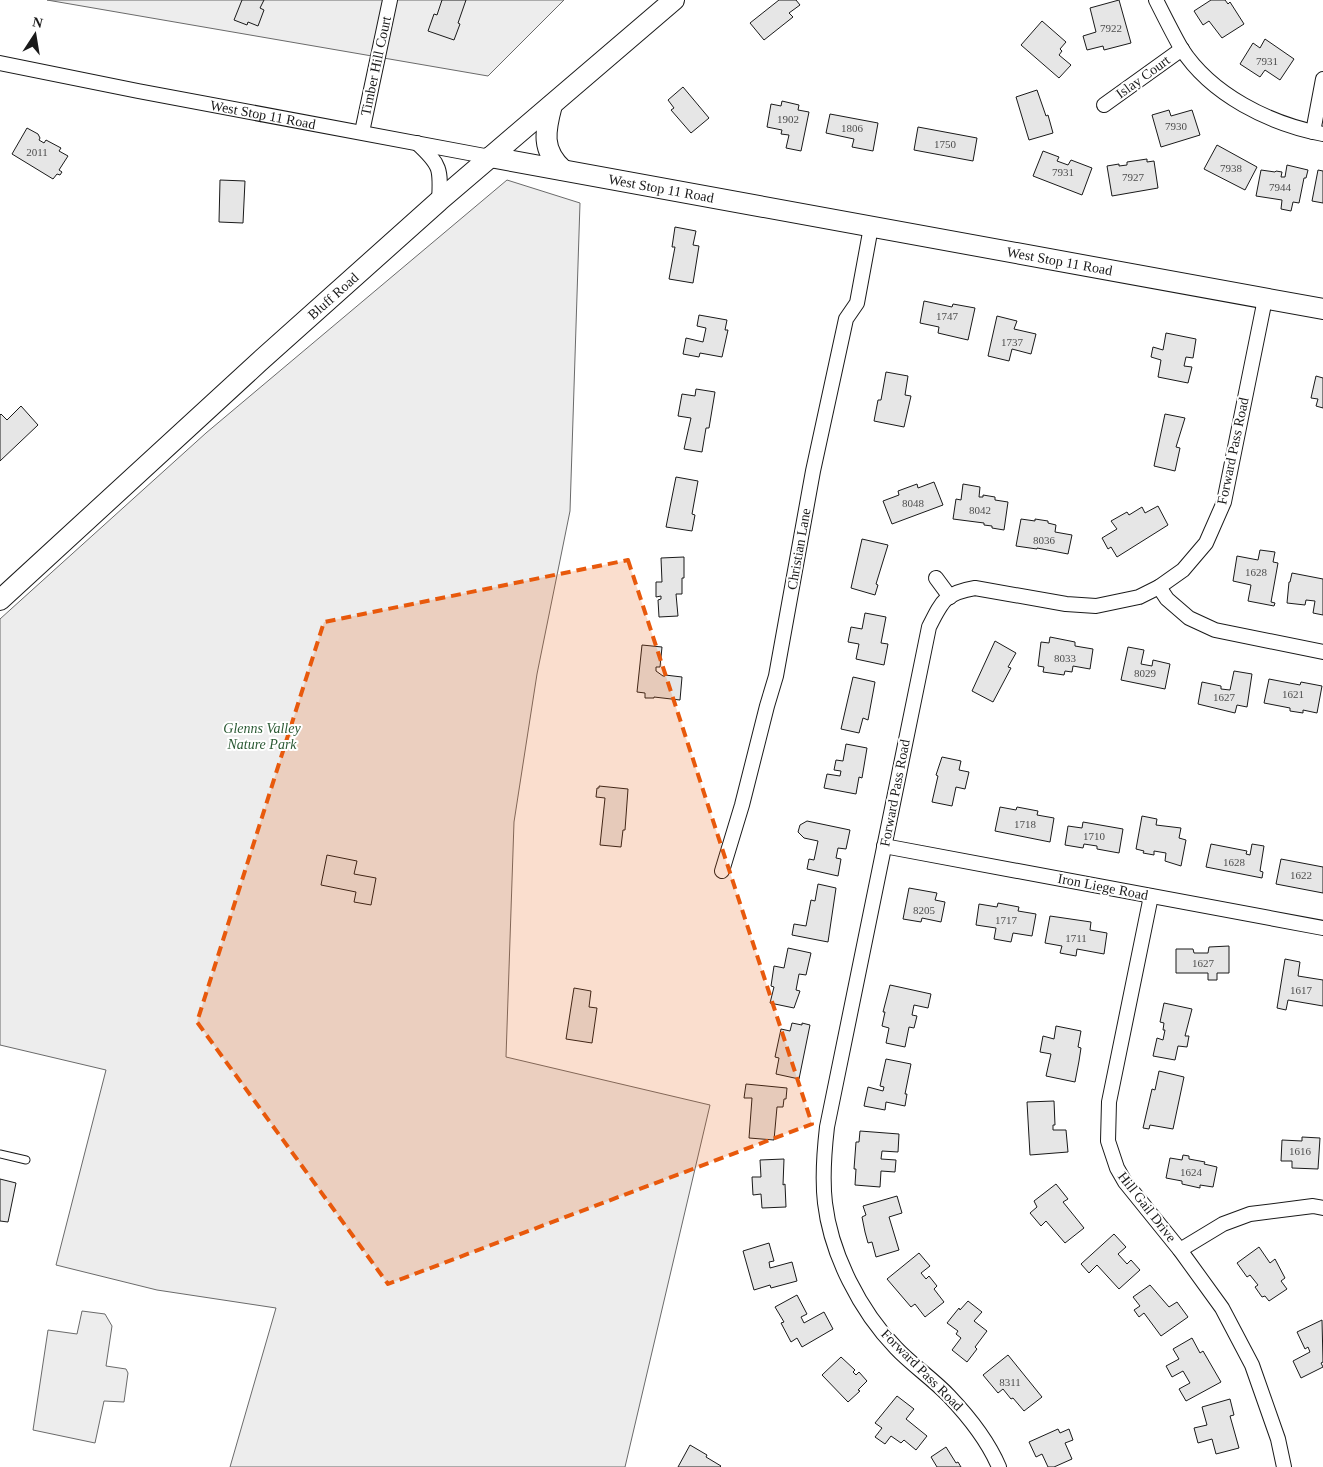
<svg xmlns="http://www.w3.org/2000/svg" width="1323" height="1467" font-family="'Times New Roman',serif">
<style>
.green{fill:#ededed;stroke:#6a6a6a}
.building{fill:#e6e6e6;stroke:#1a1a1a}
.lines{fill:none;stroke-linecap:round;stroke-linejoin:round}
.lane-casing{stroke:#1a1a1a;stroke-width:9}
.street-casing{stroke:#1a1a1a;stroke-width:16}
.secondary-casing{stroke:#1a1a1a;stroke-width:22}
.lane{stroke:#fff;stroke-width:7}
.street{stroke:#fff;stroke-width:14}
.secondary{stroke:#fff;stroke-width:20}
.marked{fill:#e8590c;fill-opacity:0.2;stroke:#e8590c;stroke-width:4;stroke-dasharray:10 6;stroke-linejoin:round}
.labels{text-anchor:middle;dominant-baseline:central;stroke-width:4;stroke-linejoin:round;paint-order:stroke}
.number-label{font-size:11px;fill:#4d4d4d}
.street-label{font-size:14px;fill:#1a1a1a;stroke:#fff}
.park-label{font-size:14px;font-style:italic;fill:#2b5a34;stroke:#fff}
</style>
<rect width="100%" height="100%" fill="#fff"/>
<path class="green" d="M47,0h517l-76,76z
M507,180l73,23 -10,308 -33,163 -23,148 -8,235 204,48 -85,362h-395l46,-159 -119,-18 -101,-25 50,-195 -106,-25v-426l206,-186z
M82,1311l23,3 7,12 -6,40 20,3 2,4 -4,29 -20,-1 -9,42 -62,-13 15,-100 29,4z"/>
<path class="building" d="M242,0h22l-4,8 4,2 -6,16 -10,-4 -1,3 -13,-5z
M442,0h24l-8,23 2,1 -6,16 -26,-9 6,-17 3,1z
M779,0h17l4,5 -11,8 4,4 -29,23 -14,-17z
M1119,0l12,43 -27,7 -1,-4 -16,4 -4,-14 13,-4 -6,-24z
M1211,0h14l3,4 2,-2 14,22 -22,14 -13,-17 -6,4 -9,-14z
M1042,21l24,21 -6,7 2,2 -3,4 12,10 -12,13 -38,-33z
M1265,39l29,20 -14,21 -15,-10 -5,7 -20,-13 13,-21 7,5z
M683,87l26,31 -18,15 -20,-23 3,-2 -6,-8z
M1037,90l9,26 2,-1 5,18 -24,7 -13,-43z
M782,101l17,4 -1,5 11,2 -8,39 -15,-3 3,-13 -8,-1 1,-4 -15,-3 4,-23 10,2z
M1169,110l2,6 21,-6 8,25 -39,12 -9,-32z
M830,114l48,9 -5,28 -21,-4 2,-8 -28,-6z
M918,127l59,11 -4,23 -59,-11z
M27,128l11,6 2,4 -1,2 5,3 2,-3 15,8 -2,3 9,5 -9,14 3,2 -2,3 -3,-1 -4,5 -41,-25z
M1217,145l40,22 -12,23 -41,-21z
M1043,151l16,6 -2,4 11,4 3,-5 21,8 -10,27 -49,-19z
M1147,159v3l7,-1 4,27 -46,8 -5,-30 12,-2v2l8,-1v-3z
M1287,165l21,5 -2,8h-2l-5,25 -6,-1 -2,9 -10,-2 1,-9 -26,-4 5,-26 14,2 1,-1 6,1 -1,5h4z
M1318,170l5,1v32l-11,-2z
M220,180l25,1 -2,42 -24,-1z
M675,227l21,4 -3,14 6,1 -6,37 -24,-4 6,-32h-3z
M924,301l28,6 1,-3 22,4 -7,32 -30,-7 1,-6 -19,-4z
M699,315l28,5 -2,10h3l-6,27 -22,-4 -1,4 -16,-3 3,-16 17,4 3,-14 -9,-2z
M997,316l20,5 -3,8 22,5 -5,20 -19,-5 -3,12 -21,-5z
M1166,333l30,6 -3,19 -7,-1 -2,9 8,1 -4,16 -30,-6 3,-17 -10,-3 2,-10 10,3z
M886,372l22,4 -3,19 6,1 -7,31 -30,-6 4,-21h3z
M1316,376l7,2v30l-7,-2 2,-7 -7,-1z
M696,389l19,3 -6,36h-3l-4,24 -18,-3 7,-31 -13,-2 4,-22 13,2z
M21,406l17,19 -38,36v-46l1,-1 6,6z
M1165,414l20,4 -9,29 4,1 -5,23 -21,-5z
M676,477l22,4 -6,33 3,1 -3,16 -26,-4z
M934,482l9,23 -51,19 -9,-23 16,-6 -1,-4 19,-7 1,4z
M963,484l17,3 -1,10h4v-2l12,2v3l13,2 -4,28 -12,-2v-2l-8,-1v-2l-31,-4 3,-20 5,1z
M1158,506l10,19 -51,32 -6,-10 -3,2 -6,-11 15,-9 -6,-8 16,-9 2,3 13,-8 3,6z
M1021,519l14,2v-2l13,2v2l8,2 -1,7 17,3 -4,19 -31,-6v1l-21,-3z
M862,539l26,6 -12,39 2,1 -3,10 -24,-7z
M1260,550l15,2 -2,10 5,1 -7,39 4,1 -1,3 -26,-5 3,-16 -18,-4 4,-25 21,4z
M684,557v21h-2v16h-6l2,22 -19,1 -1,-17 3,-1v-3l-5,1v-15h6l-1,-24z
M1292,573l31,6v36l-10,-2 2,-12 -9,-1 -1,5 -18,-2 2,-21h1z
M865,613l21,4 -5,26 7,1 -4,21 -28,-6 3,-15 -11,-2 3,-15 11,2z
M1050,637l25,5v4l18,3 -3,20 -17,-3 -1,6 -7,-1 -1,4 -21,-3 1,-5 -6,-1 3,-24 8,1z
M995,641l21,12 -8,14 3,1 -18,34 -21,-11z
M642,645l20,2 -2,20h-4v4l7,5h2v-1l17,2 -2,23 -26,-3v1h-9v-5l-8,-1z
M1128,647l16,3 -3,14 11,2 1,-6 17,4 -5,25 -44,-9z
M1234,671l18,3 -5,33 -10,-2 -2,8 -37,-9 4,-22 19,4v3l9,1z
M853,677l22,5 -7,38 -5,-2 -4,15 -18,-4z
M1269,679l31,6 1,-3 21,4 -5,27 -14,-3v3l-13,-2v-3l-26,-5z
M846,744l21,4 -5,30 -3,-1 -3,17 -32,-6 3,-14 13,2 1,-5 -7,-1 2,-10 7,1z
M942,757l19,4 -2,9 10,2 -4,17 -9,-2 -4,19 -20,-4 6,-26 -2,-1z
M599,786l29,3 -3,41h-2l-2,17 -21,-2 5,-47 -9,-1 1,-9h2z
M1000,807l16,3 1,-3 21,4 -1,4 17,3 -4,24 -55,-11z
M1142,816l15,3 -1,6 25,3 -2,10 7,2 -5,26 -16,-5 1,-8 -12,-2v4l-11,-2 1,-2 -8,-2z
M807,821l43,9 -4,19 -8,-1 -2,10 5,1 -3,17 -31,-7 2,-10 5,1 4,-19 -14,-3 -6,-6 2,-7z
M1083,822l40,7 -4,24 -22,-4v-3l-13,-2 -1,4 -18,-3 3,-19 14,2z
M1211,844l36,7 -1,3 4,1 2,-11 12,2 -4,25 3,1 -1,6 -56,-11z
M327,855l30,6 -3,13 22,4 -5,27 -17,-3 2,-10 -35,-7z
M1281,859l42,8v26l-47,-9z
M818,884l18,4 -8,54 -36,-7 2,-11 12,2 5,-26 4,1z
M909,888l28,5 -2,7 10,2 -4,20 -19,-4 -1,4 -18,-3z
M998,903l21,4 -1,4 18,3 -4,22 -19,-3 -2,9 -17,-3 2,-11 -20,-3 3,-21 18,3z
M1050,916l41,6 -1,8 17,3 -3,21 -27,-5 -1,7 -16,-3 2,-7 -17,-3z
M1229,946v27h-12v7h-9v-7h-32v-24h17l1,4h14l1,-6z
M788,948l23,5 -5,22 -7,-1 -3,16 4,1 -6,17 -24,-5 4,-16 -3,-1 3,-20 10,2z
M1285,959l15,3 -2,14 25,4v26l-35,-6 -2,10 -9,-2z
M890,985l41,9 -3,14 -14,-3 -2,10 5,1 -3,12 -5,-1 -4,20 -19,-4 3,-15 -7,-2 3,-14h-2z
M574,988l17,3 -2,16 8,1 -5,35 -26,-4z
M1164,1003l28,6 -7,27h4l-2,11 -9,-1 -3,14 -22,-4 4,-18 6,2 2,-10h-2l1,-7 -4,-1z
M792,1023l10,2v-2l8,2 -11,54 -23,-5 3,-16 -4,-1 6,-28 9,2z
M1056,1026l25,5 -3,16 3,1 -2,13 -4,21 -29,-6 5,-22 -11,-2 3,-16 11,3z
M886,1059l25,5 -6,30h2l-2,12 -19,-4 -1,8 -21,-4 4,-19 15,4 1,-4 -4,-1z
M1159,1071l25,6 -11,52 -23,-4 -1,4 -6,-1 9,-39 3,1z
M746,1084l41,4 -1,11h-2l-1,8h-6l-3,33 -25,-2 3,-40h-8z
M1054,1101l1,24h-2v5h13l2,22 -38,3 -3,-53z
M860,1131l39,3 -1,18 -16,-1 -1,8 15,1 -1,12 -14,-1 -1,16 -25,-2 1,-16h-2l2,-27h3z
M1302,1137l18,1 -2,31 -26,-1v-7h-11l1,-21 20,1z
M1183,1155l6,1v3l16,3 -1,2 13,3 -4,20 -13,-2v3l-18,-4v-3l-16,-3 4,-20 12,2z
M784,1159l-1,26 2,-1 1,23 -24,1 -1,-14 -8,1 -1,-18h9l-1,-17z
M0,1179l16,4 -8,39 -8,-1z
M1056,1184l12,15 -5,3 21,26 -19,15 -19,-22 -5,5 -11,-13 7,-6 -3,-6z
M897,1196l5,17 -13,4 10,33 -23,7 -4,-15 -4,1 -3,-11 -3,-15 4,-2 -3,-9z
M1114,1234l12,13 -8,7 9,10 4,-4 9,10 -21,19 -22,-24 -8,8 -8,-9z
M769,1243l5,18 -5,1 1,6 22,-6 5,19 -26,7 -1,-3 -16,5 -11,-39z
M1259,1247l11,16 5,-4 10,19 -4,3 6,8 -18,12 -4,-5 -3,1 -7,-10 3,-2 -8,-10 -3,2 -10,-14z
M919,1253l11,13 -9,7 5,6 3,-3 8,10 -3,3 10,13 -19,15 -10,-13 -4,3 -24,-28z
M1150,1285l19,22 8,-5 11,15 -27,19 -17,-23 -5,4 -5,-7 6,-4 -7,-9z
M797,1295l10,19 -6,3 3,6 20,-11 9,17 -31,18 -5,-9 -6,4 -10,-19 3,-1 -9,-15z
M968,1301l14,11 -8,9 13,10 -12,16 2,2 -10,13 -15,-12 9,-12 -5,-4 2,-3 -11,-8 12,-15 1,2z
M1322,1320l1,42 -2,1 2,4 -22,11 -8,-17 17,-9 -2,-5 -3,2 -8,-17z
M1192,1338l8,15 3,-2 18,31 -35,19 -7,-12 11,-6 -7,-12 -11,6 -6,-11 13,-7 -6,-10z
M1008,1355l34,42 -18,14 -11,-13 -2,1 -8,-10 -5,4 -15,-18z
M841,1357l14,13 -2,2 3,3 3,-3 8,9 -9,9 2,1 -12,11 -26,-27z
M897,1396l17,13 -8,10 21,17 -11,14 -12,-10 -3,3 -10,-7 -6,8 -10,-7 7,-9 -7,-5z
M1230,1399l4,16 -4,1 9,32 -23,6 -4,-15 -14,4 -4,-15 13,-3 -5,-18z
M1058,1429l2,4 9,-4 4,11 -8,3 7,16 -18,8h-6l-6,-13 -6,3 -7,-15z
M690,1445l17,10 -1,2 15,9 -1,1h-42z
M946,1447l10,16 2,-1 3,5h-24l-6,-10z"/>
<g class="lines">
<defs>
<path id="lane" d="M0,1154l26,6"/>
<g id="street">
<path d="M1156,0c8,16 16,32 25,48 30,47 89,76 142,86"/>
<path id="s1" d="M0,63l138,28 352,66"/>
<path d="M1104,105l78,-56"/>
<path d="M362,132l28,-132"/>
<path d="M1313,132l10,-53"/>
<path d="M417,143c24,22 24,26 22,58"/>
<path d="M936,578l14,19"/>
<path d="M1159,587l8,12 22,19 26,12 108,22"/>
<path d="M884,846l439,82"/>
<path d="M722,871l20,-66 25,-99 9,-30 37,-205 33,-152 11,-16 14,-76"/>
<path d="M1151,896l-42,206 -1,39 9,27 8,14 55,68 42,58 30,57 26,74 6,28"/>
<path d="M1180,1250l43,-26 27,-10 63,-8 10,2"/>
<path d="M999,1467c-11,-26 -30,-50 -50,-71 -16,-17 -37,-31 -53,-48 -36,-37 -65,-94 -71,-145 -3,-25 -1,-50 2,-76l102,-500c13,-26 16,-34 46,-39l91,16 30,2 43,-9 20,-10 24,-17 23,-27 18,-41 41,-203"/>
</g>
<g id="secondary">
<path d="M552,105c-7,26 -11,45 11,65"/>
<path id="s2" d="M490,157l833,152"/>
<path id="s3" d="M0,600l259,-238 180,-161 235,-201"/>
</g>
</defs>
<use href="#lane" class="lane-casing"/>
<use href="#street" class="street-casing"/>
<use href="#secondary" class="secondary-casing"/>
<use href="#lane" class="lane"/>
<use href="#street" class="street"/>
<use href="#secondary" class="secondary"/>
</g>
<path class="marked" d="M628,560l184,564 -424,160 -191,-262 127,-400z"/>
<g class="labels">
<g class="number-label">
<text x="1111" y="28">7922</text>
<text x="1267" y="61">7931</text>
<text x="788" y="119">1902</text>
<text x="1176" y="126">7930</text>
<text x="852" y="128">1806</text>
<text x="945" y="144">1750</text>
<text x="37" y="152">2011</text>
<text x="1231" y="168">7938</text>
<text x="1063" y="172">7931</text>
<text x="1133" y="177">7927</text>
<text x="1280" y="187">7944</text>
<text x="947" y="316">1747</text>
<text x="1012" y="342">1737</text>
<text x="913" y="503">8048</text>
<text x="980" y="510">8042</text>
<text x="1044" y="540">8036</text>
<text x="1256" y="572">1628</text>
<text x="1065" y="658">8033</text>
<text x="1145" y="673">8029</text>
<text x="1293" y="694">1621</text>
<text x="1224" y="697">1627</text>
<text x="1025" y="824">1718</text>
<text x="1094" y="836">1710</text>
<text x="1234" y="862">1628</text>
<text x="1301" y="875">1622</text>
<text x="924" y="910">8205</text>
<text x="1006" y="920">1717</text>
<text x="1076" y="938">1711</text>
<text x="1203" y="963">1627</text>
<text x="1301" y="990">1617</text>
<text x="1300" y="1151">1616</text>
<text x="1191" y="1172">1624</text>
<text x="1010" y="1382">8311</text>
</g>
<g class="street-label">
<text transform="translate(376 66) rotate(-78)">Timber Hill Court</text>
<text transform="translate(1143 77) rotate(-36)">Islay Court</text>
<text stroke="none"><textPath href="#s1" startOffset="268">West Stop 11 Road</textPath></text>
<text stroke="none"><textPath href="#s2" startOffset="174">West Stop 11 Road</textPath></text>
<text stroke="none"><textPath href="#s2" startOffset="579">West Stop 11 Road</textPath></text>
<text stroke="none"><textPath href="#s3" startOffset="451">Bluff Road</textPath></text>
<text transform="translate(1233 451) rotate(-78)">Forward Pass Road</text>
<text transform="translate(799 549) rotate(-80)">Christian Lane</text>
<text transform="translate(895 793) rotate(-79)">Forward Pass Road</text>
<text transform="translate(1103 887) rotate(11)">Iron Liege Road</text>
<text transform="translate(1147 1207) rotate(52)">Hill Gail Drive</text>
<text transform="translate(922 1370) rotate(45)">Forward Pass Road</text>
</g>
<g class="park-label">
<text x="262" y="728">Glenns Valley<tspan x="262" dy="16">Nature Park</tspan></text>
</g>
</g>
<g transform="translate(35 35) rotate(12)" stroke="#ffffff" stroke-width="4" paint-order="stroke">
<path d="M0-4L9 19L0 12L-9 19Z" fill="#1a1a1a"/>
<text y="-8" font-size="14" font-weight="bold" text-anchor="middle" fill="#1a1a1a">N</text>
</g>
</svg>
